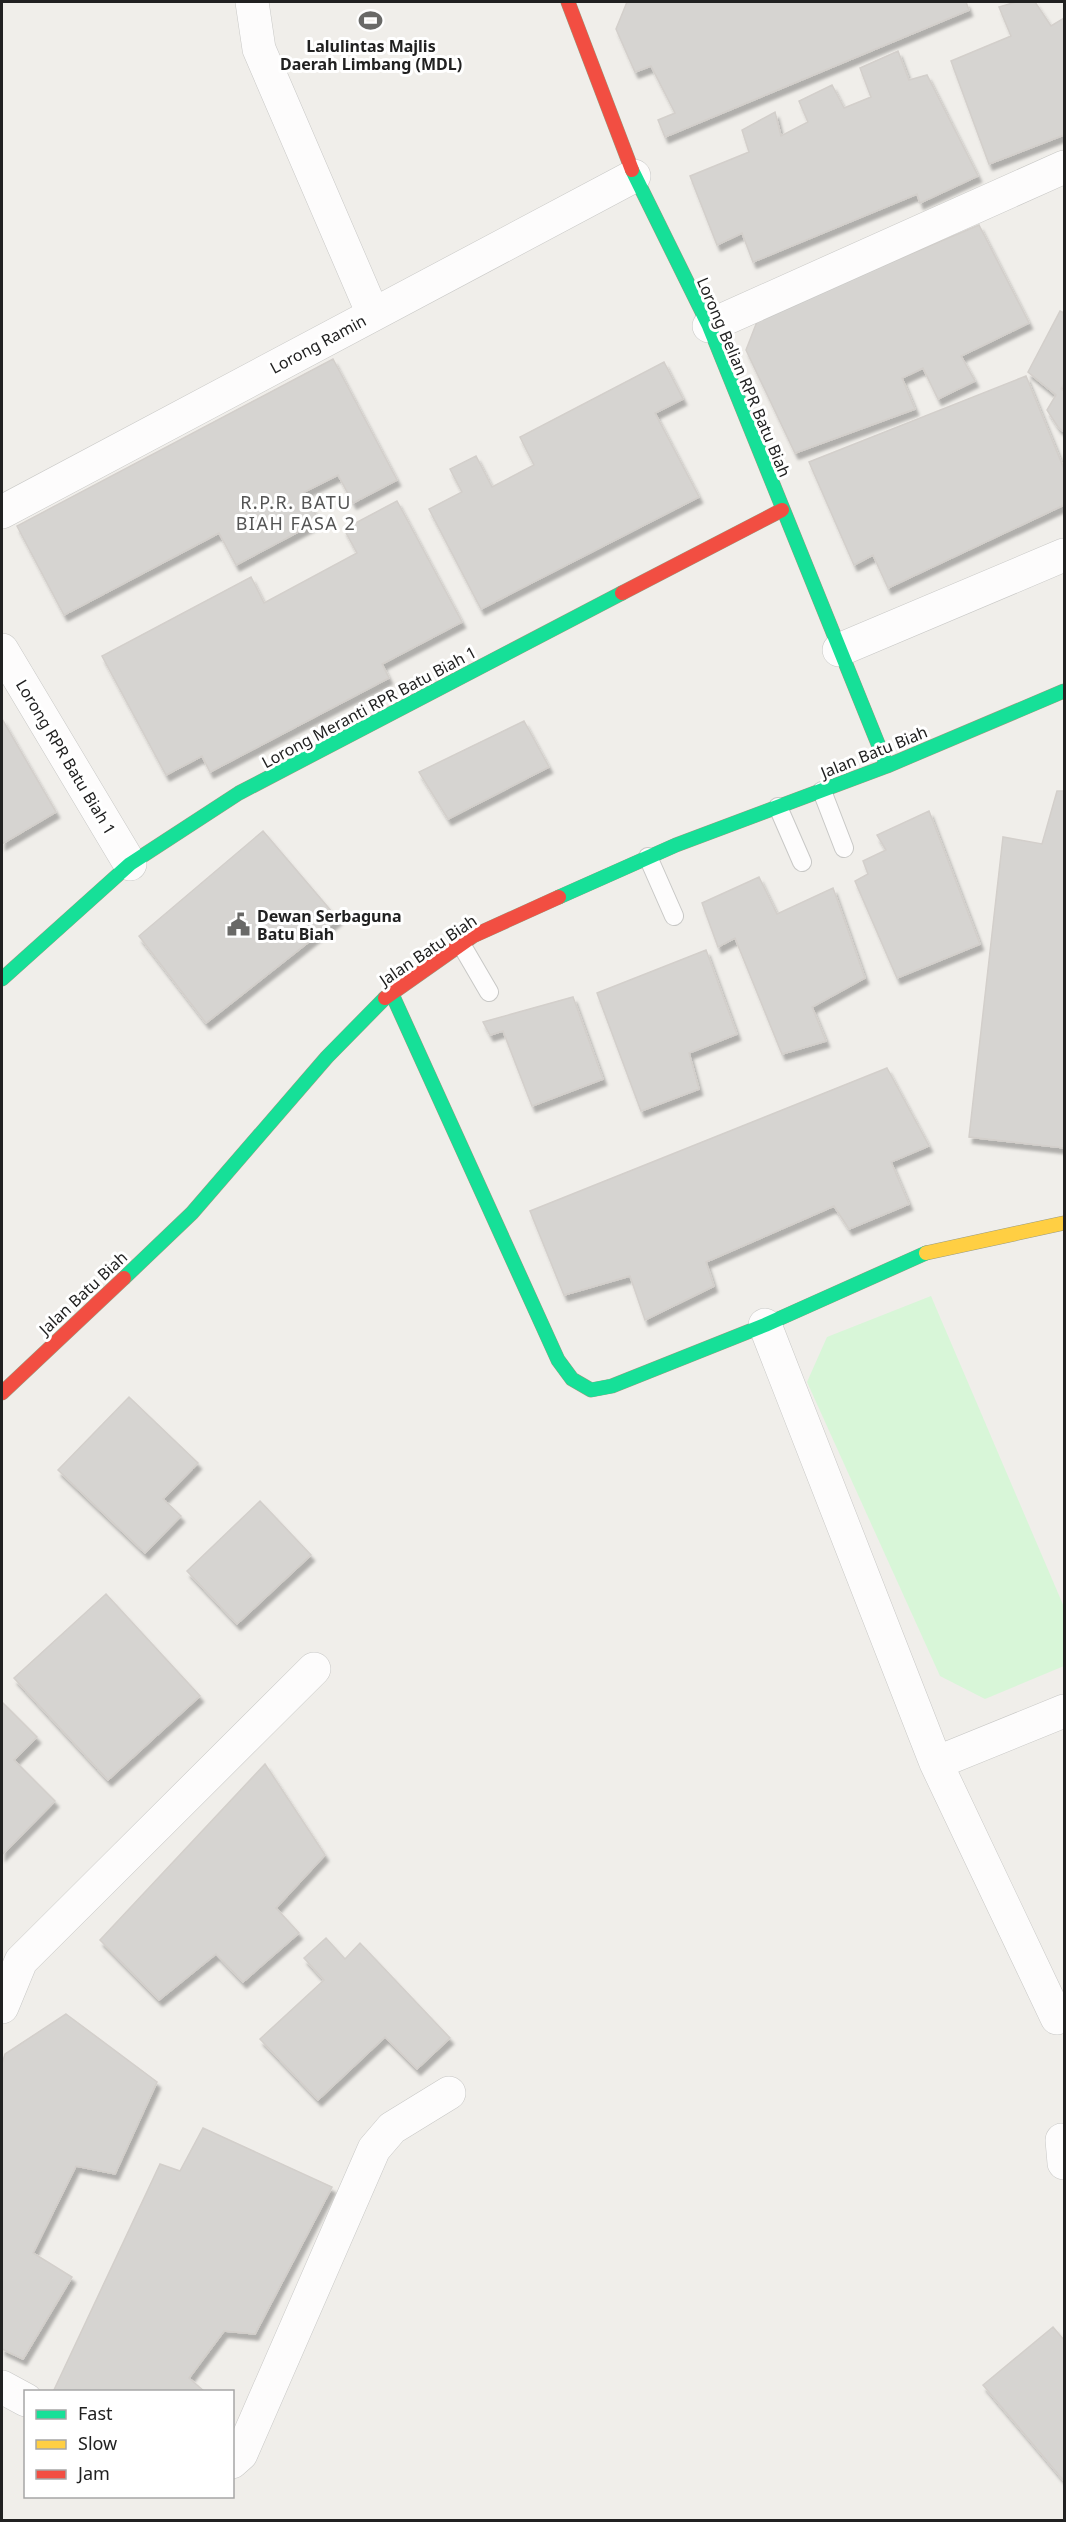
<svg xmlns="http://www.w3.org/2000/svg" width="1066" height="2522" font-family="'Noto Sans',sans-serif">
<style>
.park{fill:#d8f6d8}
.building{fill:#d6d4d1;stroke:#d3cfcb;stroke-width:1.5;filter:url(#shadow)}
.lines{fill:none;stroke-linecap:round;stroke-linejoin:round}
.lane-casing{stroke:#c8c8c6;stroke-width:20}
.street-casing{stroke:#c8c8c6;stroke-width:34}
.fast-casing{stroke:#999b80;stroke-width:15}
.slow-casing{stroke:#999b80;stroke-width:15}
.jam-casing{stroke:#999b80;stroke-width:15}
.lane{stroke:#fdfcfc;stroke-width:18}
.street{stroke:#fdfcfc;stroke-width:33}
.fast{stroke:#16e098;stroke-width:14}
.slow{stroke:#ffcf43;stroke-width:14}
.jam{stroke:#f24e42;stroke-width:14}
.labels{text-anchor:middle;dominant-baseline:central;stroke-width:6;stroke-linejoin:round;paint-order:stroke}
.poi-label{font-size:16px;font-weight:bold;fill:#212121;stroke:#fff}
.street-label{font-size:16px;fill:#212121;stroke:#fff}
.neighbourhood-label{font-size:18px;letter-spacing:1.5px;fill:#545454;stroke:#fff}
</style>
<defs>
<filter id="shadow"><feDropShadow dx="3.5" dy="6" stdDeviation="1.5" flood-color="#0004"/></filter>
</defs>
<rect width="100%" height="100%" fill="#f0eeea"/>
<path class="park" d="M931,1296l133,311v59l-79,33 -45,-23 -133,-294 20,-45z"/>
<path class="building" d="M627,2h339l3,8 -304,127 -7,-17 17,-7 -24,-47 -16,6 -19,-43z
M1016,2h19l16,24 13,-8v117l-75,29 -38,-103 60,-25 -12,-29z
M898,51l11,29 18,-5 51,101 -58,27 -3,-9 -164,68 -11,-29 -25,12 -27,-69 59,-24 -7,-22 33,-18 6,24 27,-14 -9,-21 33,-16 12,23 27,-11 -11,-29z
M979,225l50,98 -68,33 14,25 -37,18 -15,-31 -21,10 13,31 -120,44 -49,-103 12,-31z
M1060,311l4,2v71l-3,5 3,2v41l-6,-5 -11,-17 9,-15 -28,-23z
M333,359l64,121 -44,23 -15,-28 -34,17 15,29 -83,44 -17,-32 -155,82 -47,-89z
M664,362l19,37 -28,14 44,84 -218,112 -52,-100 33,-17 -12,-23 26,-13 16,31 42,-22 -14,-28z
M1026,376l38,93v36l-176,83 -15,-33 -19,10 -45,-103z
M397,501l65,121 -80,42 7,14 -179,94 -8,-16 -36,19 -64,-119 149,-79 13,26 93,-50 -13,-24z
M2,719l54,93 -54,32z
M524,721l25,46 -101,52 -29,-47z
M1057,791h7v357l-95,-11 34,-300 39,7z
M929,811l51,133 -83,34 -42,-97 13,-7 -5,-13 23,-11 -9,-15z
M263,831l75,88 -132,104 -67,-87z
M759,877l18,37 56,-26 32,90 -53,29 14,34 -44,13 -47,-116 -17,9 -16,-44z
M706,950l31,84 -48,19 10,36 -58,22 -44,-118z
M573,997l30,82 -71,27 -29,-75 -13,4 -7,-13z
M887,1068l42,78 -38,16 18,42 -60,25 -15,-23 -128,56 8,24 -69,34 -15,-44 -66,19 -34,-84z
M129,1397l69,66 -35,36 18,17 -36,37 -87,-83z
M260,1501l51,54 -74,69 -50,-53z
M106,1594l94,102 -92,84 -94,-102z
M2,1702l35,35 -23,23 41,41 -53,54z
M265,1764l60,91 -49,53 23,25 -56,49 -27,-28 -57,46 -59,-60z
M326,1938l19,21 15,-16 90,95 -33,31 -32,-32 -67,63 -58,-61 64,-59 -20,-22z
M66,2014l91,68 -42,92 -39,-8 -43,87 39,24 -49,82 -21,-10v-285l3,-10z
M203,2128l129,59 -77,147 -31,-3 -35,47 16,14h-152l107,-228 20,7z
M1053,2327l11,13v141l-81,-96z"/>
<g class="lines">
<defs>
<path id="lane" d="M822,791l22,57
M778,807l24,55
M648,857l26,59
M461,944l28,48"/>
<path id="street" d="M252,2l7,47 114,265
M709,326l355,-159
M2,512l632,-336
M2,650l128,214
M839,650l225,-95
M765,1325l171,438 121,255
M936,1763l128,-52
M2,2007l19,-46 293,-292
M1062,2140l2,23
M2,2387l24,13
M232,2462l9,-8 133,-305 18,-21 57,-35"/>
<path id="fast" d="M632,170l77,156 178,440
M559,897l117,-52 211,-79 177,-75
M2,979l128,-115 109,-71 383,-200
M391,992l167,368 14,19 19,11 21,-4 153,-61 161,-72
M124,1278l68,-65 135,-156 58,-59"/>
<path id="slow" d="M926,1253l138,-30"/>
<path id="jam" d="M568,2l64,168
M622,593l160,-83
M385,998l88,-62 86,-39
M2,1393l122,-115"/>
</defs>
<use href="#lane" class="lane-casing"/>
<use href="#street" class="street-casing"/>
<use href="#fast" class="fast-casing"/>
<use href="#slow" class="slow-casing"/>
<use href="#jam" class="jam-casing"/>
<use href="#lane" class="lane"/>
<use href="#street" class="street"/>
<use href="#fast" class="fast"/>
<use href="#slow" class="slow"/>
<use href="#jam" class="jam"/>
</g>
<defs>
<symbol id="stadium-bare" viewBox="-9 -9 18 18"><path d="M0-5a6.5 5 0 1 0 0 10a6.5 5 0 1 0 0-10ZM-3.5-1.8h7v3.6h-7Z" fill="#696967" stroke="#fff" stroke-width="2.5" paint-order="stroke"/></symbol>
<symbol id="civic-bare" viewBox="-9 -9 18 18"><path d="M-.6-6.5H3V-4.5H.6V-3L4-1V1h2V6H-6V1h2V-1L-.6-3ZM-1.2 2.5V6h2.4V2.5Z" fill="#696967" stroke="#fff" stroke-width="2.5" paint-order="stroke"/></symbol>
</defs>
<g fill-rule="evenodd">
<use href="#stadium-bare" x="354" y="4" width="33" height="33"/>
<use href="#civic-bare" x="222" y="908" width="33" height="33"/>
</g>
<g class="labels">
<g class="poi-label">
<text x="371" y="46">Lalulintas Majlis<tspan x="371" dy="18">Daerah Limbang (MDL)</tspan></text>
<text x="257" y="916" text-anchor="start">Dewan Serbaguna<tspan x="257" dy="18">Batu Biah</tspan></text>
</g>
<g class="street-label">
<text transform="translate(318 344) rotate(-28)">Lorong Ramin</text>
<text transform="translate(744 377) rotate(67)">Lorong Belian RPR Batu Biah</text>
<text transform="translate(369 707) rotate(-28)">Lorong Meranti RPR Batu Biah 1</text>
<text transform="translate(874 752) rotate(-22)">Jalan Batu Biah</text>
<text transform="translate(66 757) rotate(59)">Lorong RPR Batu Biah 1</text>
<text transform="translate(428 950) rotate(-34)">Jalan Batu Biah</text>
<text transform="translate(83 1293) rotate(-43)">Jalan Batu Biah</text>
</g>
<g class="neighbourhood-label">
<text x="296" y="502">R.P.R. BATU<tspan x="296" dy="21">BIAH FASA 2</tspan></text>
</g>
</g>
<rect width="1066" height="2522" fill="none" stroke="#212121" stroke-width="6"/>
<rect x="24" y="2390" width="210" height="108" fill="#ffffff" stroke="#a6a6a6" stroke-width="1.5"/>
<rect x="36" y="2410" width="30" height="9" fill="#16e098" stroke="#a6a6a6" stroke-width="1.5"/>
<text x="78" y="2420" font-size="18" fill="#212121">Fast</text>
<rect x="36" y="2440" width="30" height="9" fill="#ffcf43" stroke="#a6a6a6" stroke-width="1.5"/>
<text x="78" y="2450" font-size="18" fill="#212121">Slow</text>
<rect x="36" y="2470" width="30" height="9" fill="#f24e42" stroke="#a6a6a6" stroke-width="1.5"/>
<text x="78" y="2480" font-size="18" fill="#212121">Jam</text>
</svg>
